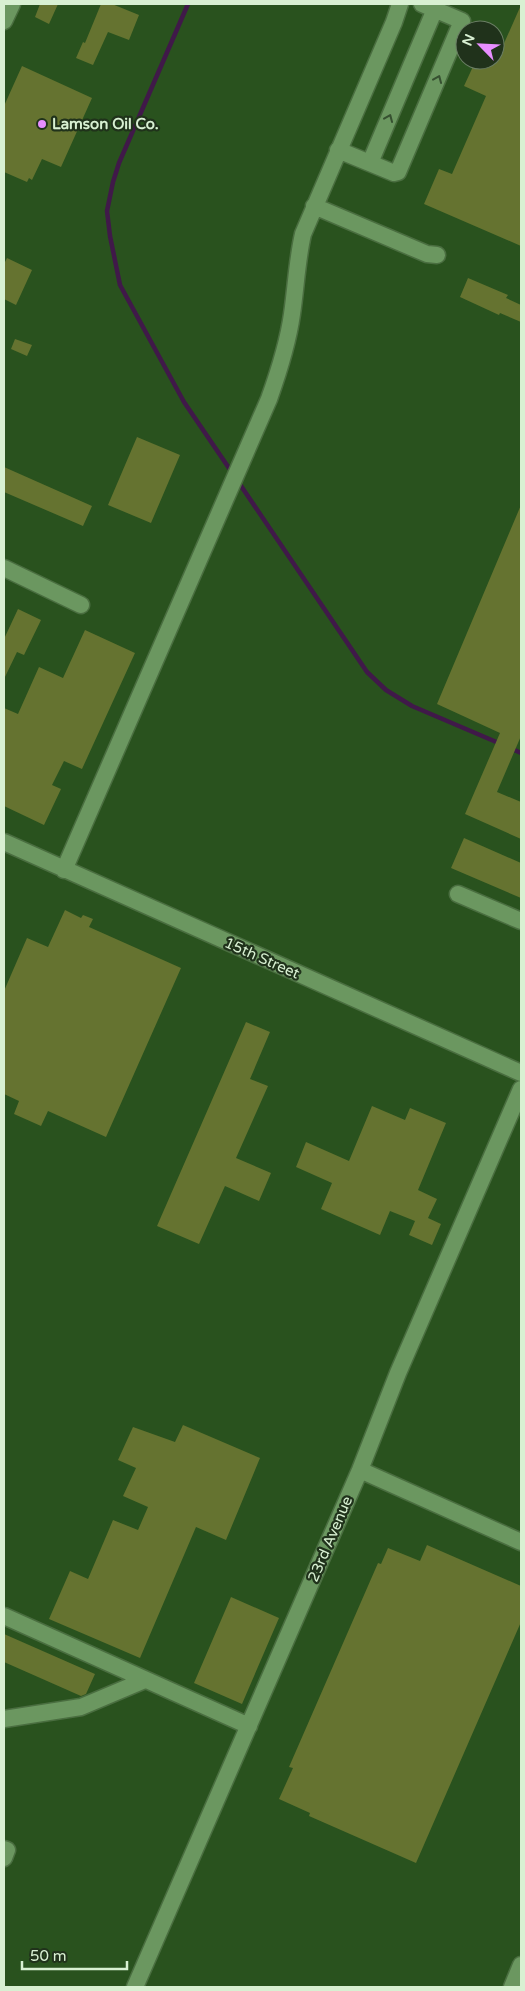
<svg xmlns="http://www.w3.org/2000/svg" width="525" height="1991" font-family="'Varela Round',sans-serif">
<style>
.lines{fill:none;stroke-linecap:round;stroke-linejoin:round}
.stream{stroke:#401949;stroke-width:4.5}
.building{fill:#657330}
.minor-casing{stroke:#4a6e40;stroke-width:19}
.minor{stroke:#6b9760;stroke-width:16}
.oneway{stroke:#365030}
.poi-dot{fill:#e88eff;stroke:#20321b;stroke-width:2}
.labels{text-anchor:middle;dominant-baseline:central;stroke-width:4.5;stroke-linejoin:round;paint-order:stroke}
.poi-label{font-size:15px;font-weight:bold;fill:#d8f0d2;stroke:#20321b;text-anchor:start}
.street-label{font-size:15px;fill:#d8f0d2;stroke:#20321b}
</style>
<rect width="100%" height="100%" fill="#29521e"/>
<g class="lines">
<path class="stream" d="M188,4l-69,159 -6,19 -6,29 3,25 10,49 64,117 49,72
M237,480l130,192 19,18 26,16 89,38
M510,748l11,5"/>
</g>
<path class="building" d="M40,4h18l-9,20 -14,-7z
M101,4h11l27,11 -10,25 -21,-8 -15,33 -17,-7 7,-16 2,1z
M521,5v241l-97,-42 15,-35 13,5 34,-78 -22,-10 12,-26h19v-4l3,1z
M22,66l70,32 -31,69 -19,-8 -10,21 -3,-2 -2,4 -23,-10v-66z
M7,258l25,12 -16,35 -12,-6v-35z
M468,278l40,17 -2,3 15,7v17l-21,-9 -1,2 -39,-18z
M15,339l17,6 -5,11 -16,-7z
M137,437l43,18 -29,68 -43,-18z
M4,467l88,39 -9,20 -79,-34z
M521,505v231l-24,56 24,10v37l-56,-25 35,-81 -63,-29z
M18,609l23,11 -17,35 -7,-3 -13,27v-40z
M85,630l50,23 -53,116 -18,-8 -12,24 9,4 -17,36 -40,-19v-98l14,6 21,-47 24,11z
M464,838l57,25v35l-70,-30z
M65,910l16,8 2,-3 10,4 -4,8 92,41 -75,169 -58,-26 -7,15 -27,-12 5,-13 -15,-7v-103l23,-53 21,9z
M246,1022l24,10 -20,47 18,7 -32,72 35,15 -12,28 -34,-15 -26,58 -42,-18z
M372,1106l33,14 5,-12 36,15 -28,67 19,9 -9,19 13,6 -9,21 -23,-10 6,-14 -25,-10 -10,24 -59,-26 11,-26 -36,-16 10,-25 43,19z
M183,1425l77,33 -34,82 -30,-13 -56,131 -91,-39 21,-48 18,8 25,-59 25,10 10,-23 -25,-11 13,-28 -18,-8 15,-33 42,15z
M427,1545l94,41v36l-105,241 -107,-47 1,-3 -31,-14 14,-31 -4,-1 89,-204 3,1 7,-16 32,13z
M231,1597l48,21 -37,86 -48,-21z
M4,1634l91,40 -9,20 -5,2 -77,-34z"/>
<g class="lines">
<defs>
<path id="minor" d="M4,21l8,-17
M338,150l56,23 4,-1 64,-151 -40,-17
M370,163l65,-154
M314,206l113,48 10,1
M4,568l77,37
M4,842l517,231
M64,870l205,-471c10,-28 19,-56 23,-85 4,-27 5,-54 11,-80l91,-212 6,-18
M458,894l63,27
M360,1470l161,72
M4,1616l245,110
M4,1719l77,-12 64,-27
M4,1849l3,1 -3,8
M135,1987l225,-517 38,-97 123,-284
M512,1987l9,-22"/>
</defs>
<use href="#minor" class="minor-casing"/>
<use href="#minor" class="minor"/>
</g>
<defs><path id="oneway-chevron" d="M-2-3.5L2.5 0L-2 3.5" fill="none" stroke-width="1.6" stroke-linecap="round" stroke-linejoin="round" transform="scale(1.25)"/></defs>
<g class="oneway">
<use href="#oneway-chevron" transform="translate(438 79) rotate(-67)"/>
<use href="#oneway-chevron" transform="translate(389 118) rotate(-67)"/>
</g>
<circle class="poi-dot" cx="42" cy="124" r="5"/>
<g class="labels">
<g class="poi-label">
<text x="52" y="124">Lamson Oil Co.</text>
</g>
<g class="street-label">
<text transform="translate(262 958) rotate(24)">15th Street</text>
<text transform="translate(330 1539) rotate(-67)">23rd Avenue</text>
</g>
</g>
<rect width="525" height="1991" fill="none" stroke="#d8f0d2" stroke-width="10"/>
<g transform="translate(480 45) rotate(294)"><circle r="24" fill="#20321b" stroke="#6a7e64"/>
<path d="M0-4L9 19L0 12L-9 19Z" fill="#e88eff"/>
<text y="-8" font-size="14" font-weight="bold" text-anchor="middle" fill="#d8f0d2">N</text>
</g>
<path d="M22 1961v8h105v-8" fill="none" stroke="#d8f0d2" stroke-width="2.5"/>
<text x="30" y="1961" font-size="15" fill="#d8f0d2" stroke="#20321b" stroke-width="4" paint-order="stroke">50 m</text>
</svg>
